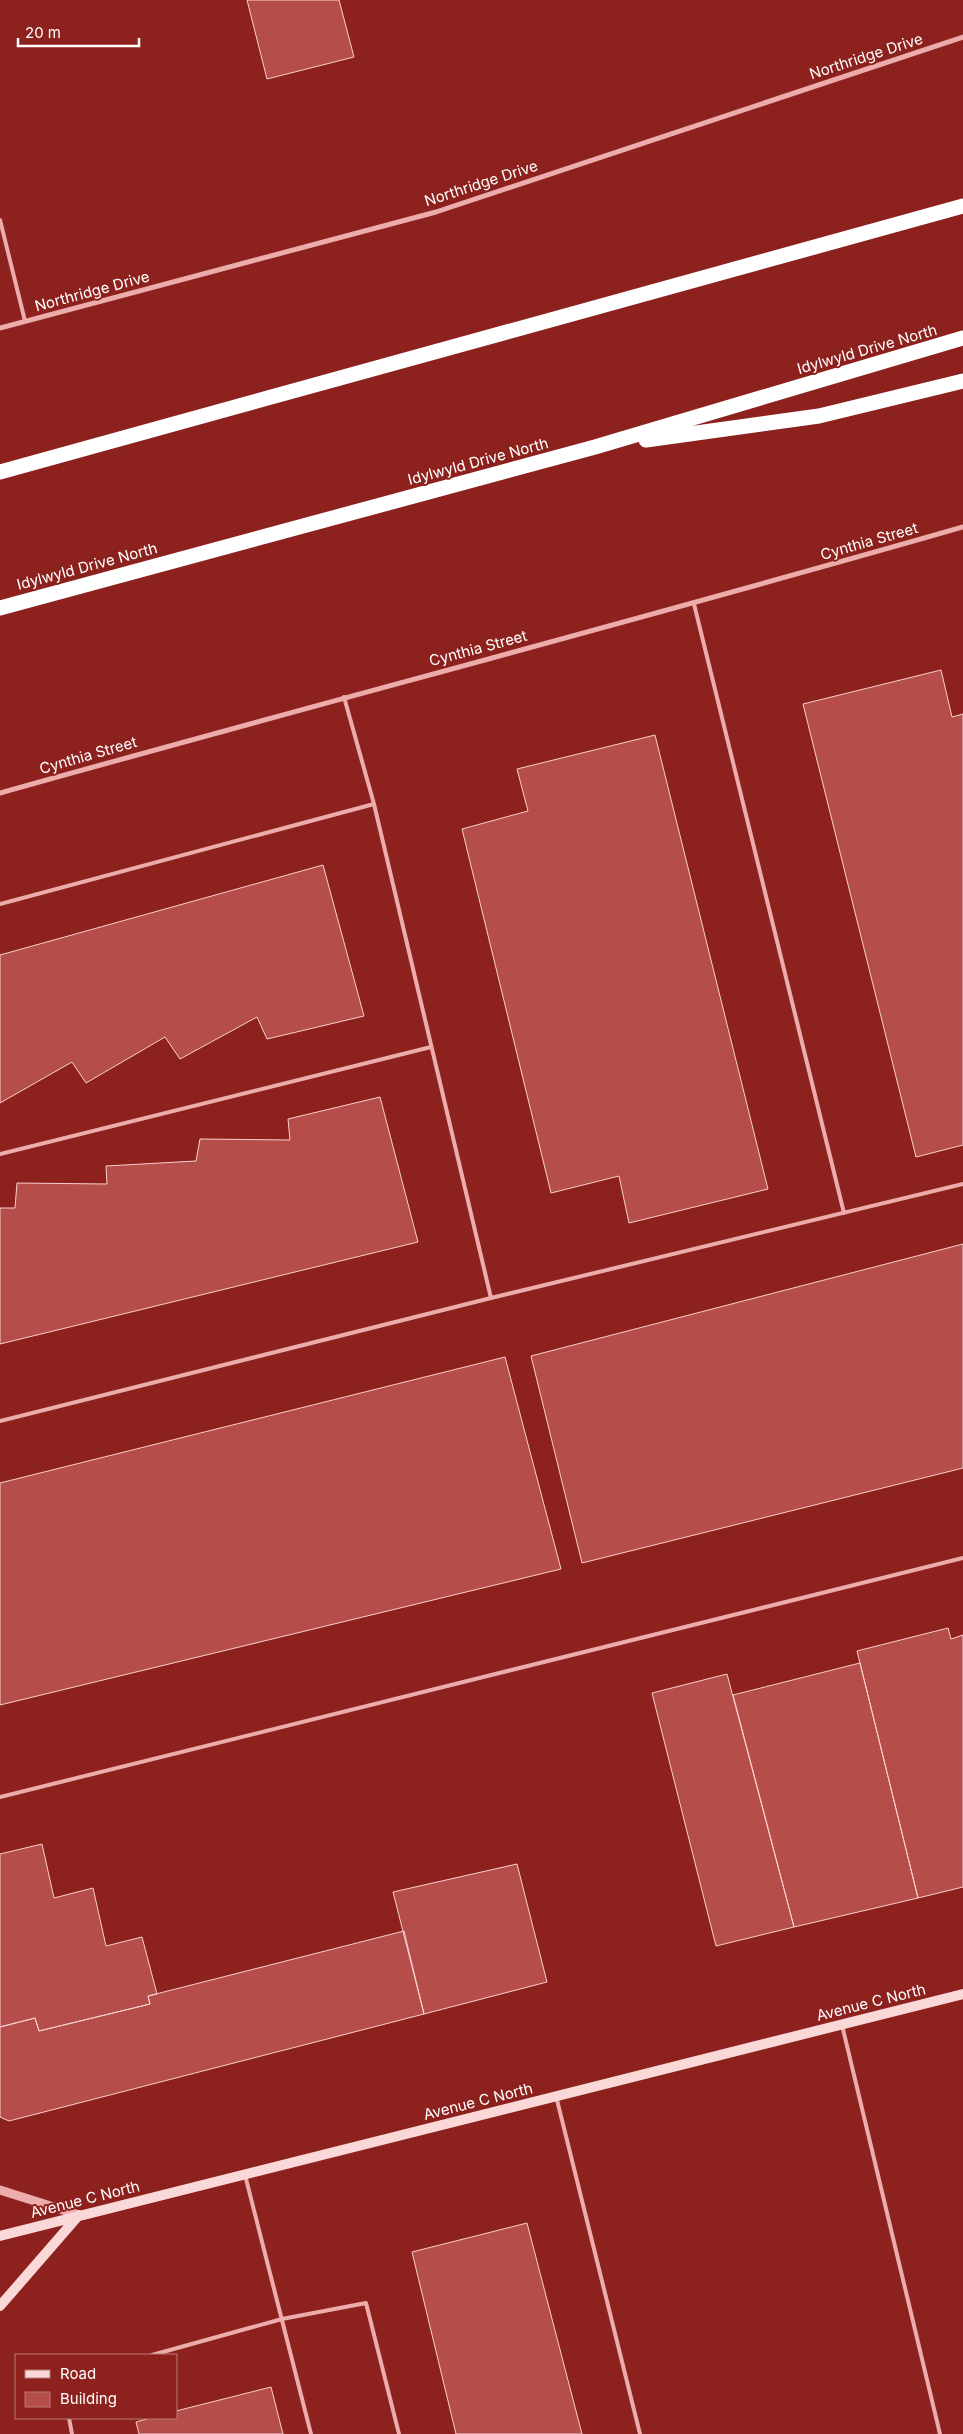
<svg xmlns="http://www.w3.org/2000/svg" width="963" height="2434" font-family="Inter,sans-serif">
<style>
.building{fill:#b54d4a;stroke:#f9d0d0}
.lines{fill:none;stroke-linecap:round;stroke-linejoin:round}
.service{stroke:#ecacab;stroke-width:4}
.minor{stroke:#ecacab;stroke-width:5}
.tertiary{stroke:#ecacab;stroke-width:9}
.secondary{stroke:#f9d8d7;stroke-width:10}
.motorway{stroke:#fff;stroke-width:15}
.labels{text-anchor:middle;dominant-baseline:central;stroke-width:4;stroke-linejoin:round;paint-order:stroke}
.street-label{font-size:15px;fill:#fff;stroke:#8c211e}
</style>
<rect width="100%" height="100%" fill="#8c211e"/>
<path class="building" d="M247,0h92l15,57 -87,22z
M941,670l11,47 11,-3v431l-47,12 -113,-453z
M655,735l113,454 -139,34 -10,-47 -68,17 -89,-364 66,-18 -11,-42z
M323,865l41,151 -97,23 -10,-22 -77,42 -15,-22 -79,46 -14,-21 -72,41v-148z
M380,1097l38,145 -418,102v-136h15l2,-25 90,1 -1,-18 90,-5 4,-22 90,1 -2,-21z
M963,1244v224l-381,95 -51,-207z
M505,1357l56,212 -561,136v-222z
M948,1628l3,11 12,-4v252l-45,11 -61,-247z
M860,1663l58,235 -124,29 -61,-232z
M727,1674l67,253 -78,19 -64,-253z
M42,1844l12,54 39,-10 13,58 36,-9 15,57 -9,2 2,8 -111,27 -4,-13 -35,9v-173z
M517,1864l30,118 -123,32 -31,-122z
M404,1931l20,83 -415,107 -9,-4v-90l35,-9 4,13 111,-27 -2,-8z
M527,2223l55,211h-126l-44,-182z
M271,2387l12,47h-144l-3,-12 14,-4h26v-7z"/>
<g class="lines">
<path class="service" d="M0,220l25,101
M694,604l150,609
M344,697l30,107 117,494 472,-114
M0,904l374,-100
M0,1154l431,-107
M0,1421l491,-123
M0,1797l963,-239
M842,2025l98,409
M556,2096l84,338
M245,2175l66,259
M152,2355l130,-36 84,-16 33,131
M69,2418l3,16"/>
<path class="minor" d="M0,328l436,-116 527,-175
M0,793c321,-90 643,-174 963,-266"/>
<path class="tertiary" d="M0,2190l79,25"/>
<path class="secondary" d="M0,2236l963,-242
M0,2306l79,-91"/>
<path class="motorway" d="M646,440l173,-24 144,-35
M0,472l963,-266
M0,608l595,-161 368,-109"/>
</g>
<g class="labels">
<g class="street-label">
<text transform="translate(866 56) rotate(-18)">Northridge Drive</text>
<text transform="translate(481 183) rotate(-18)">Northridge Drive</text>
<text transform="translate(92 291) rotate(-15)">Northridge Drive</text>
<text transform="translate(867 349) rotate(-16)">Idylwyld Drive North</text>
<text transform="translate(478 461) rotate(-15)">Idylwyld Drive North</text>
<text transform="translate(869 541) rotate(-16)">Cynthia Street</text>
<text transform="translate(87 566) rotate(-15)">Idylwyld Drive North</text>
<text transform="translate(478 648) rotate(-15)">Cynthia Street</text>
<text transform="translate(88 755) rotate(-16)">Cynthia Street</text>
<text transform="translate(871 2002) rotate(-14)">Avenue C North</text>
<text transform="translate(478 2101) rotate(-14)">Avenue C North</text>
<text transform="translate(85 2199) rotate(-14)">Avenue C North</text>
</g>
</g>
<rect x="15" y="2354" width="162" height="65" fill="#8c211e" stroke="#ba7a78"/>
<rect x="25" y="2370" width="25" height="8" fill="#f9d8d7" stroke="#ba7a78"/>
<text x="60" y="2379" font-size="15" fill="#ffffff">Road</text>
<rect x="25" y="2392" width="25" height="15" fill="#b54d4a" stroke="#ba7a78"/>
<text x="60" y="2404" font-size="15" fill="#ffffff">Building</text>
<path d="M18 38v8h121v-8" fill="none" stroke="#ffffff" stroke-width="2.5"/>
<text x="25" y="38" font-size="15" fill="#ffffff" stroke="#8c211e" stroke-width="4" paint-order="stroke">20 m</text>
</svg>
